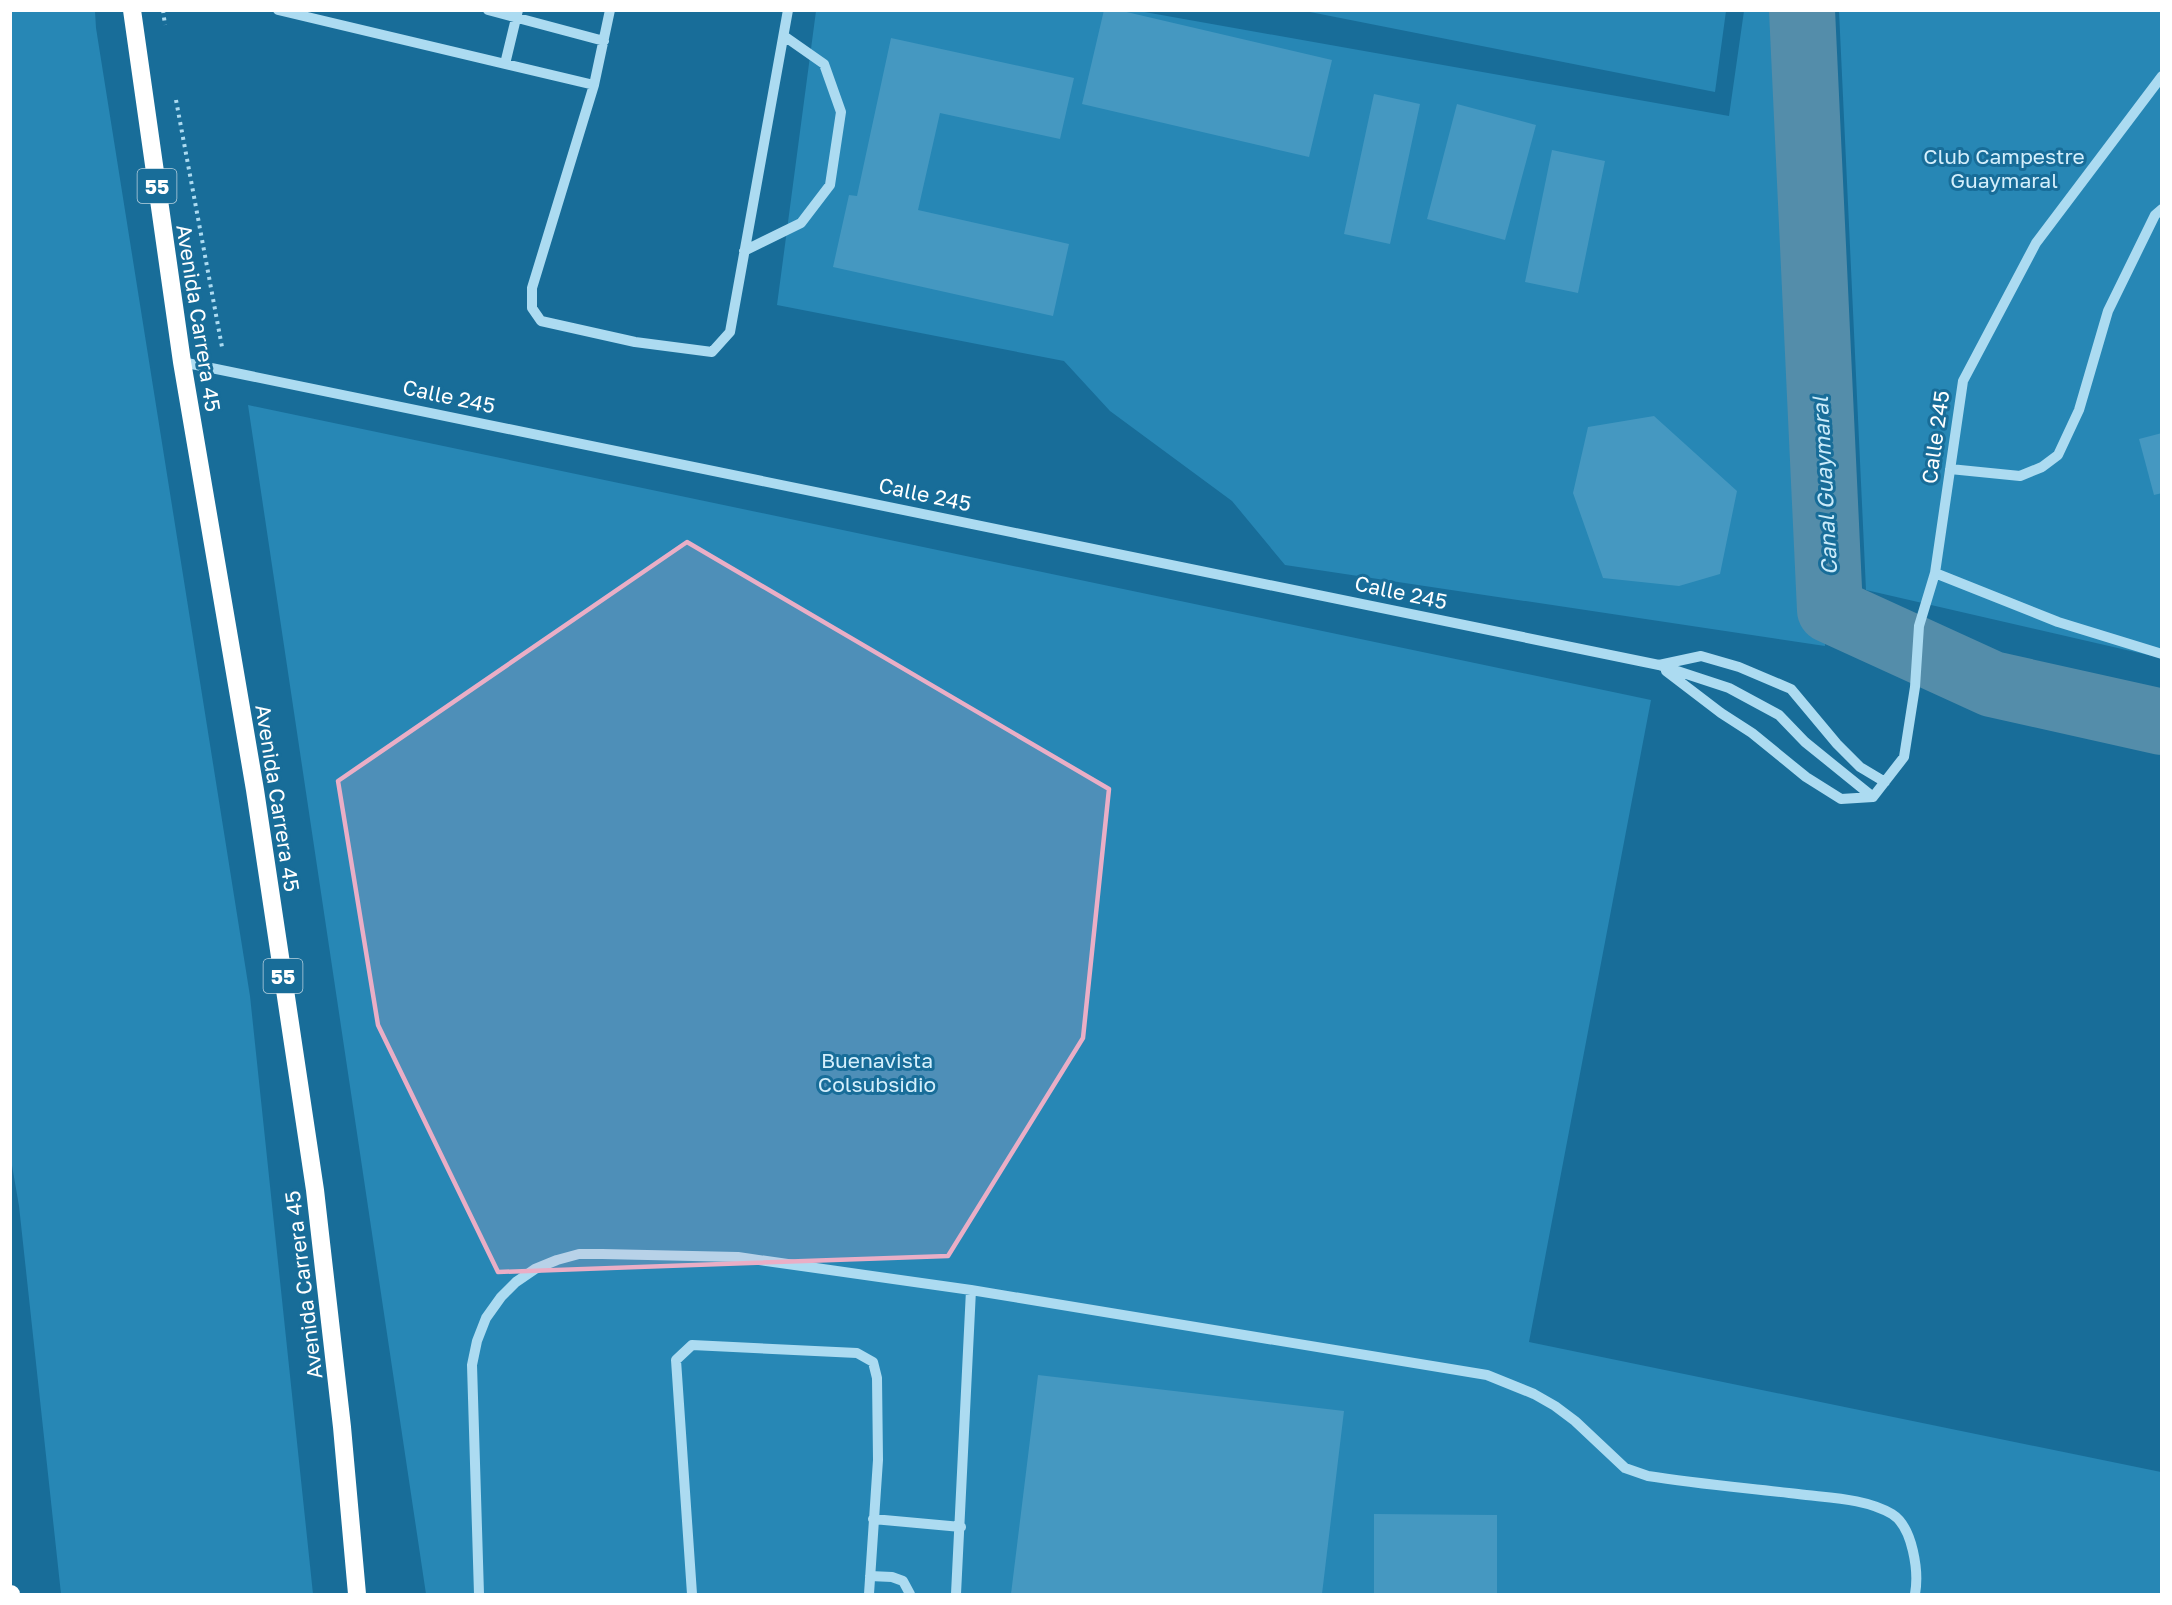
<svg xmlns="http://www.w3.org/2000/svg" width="2172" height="1605" font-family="'Golos Text',sans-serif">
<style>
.green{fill:#2787b5}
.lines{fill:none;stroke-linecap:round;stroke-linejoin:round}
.river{stroke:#548daa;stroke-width:66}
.building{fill:#4598c1}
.path{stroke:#acdbf1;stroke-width:4;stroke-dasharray:3 4.5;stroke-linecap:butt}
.minor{stroke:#acdbf1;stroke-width:10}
.highway{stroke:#fff;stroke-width:18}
.marked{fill:#eaaec6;fill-opacity:0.2;stroke:#eaaec6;stroke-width:4.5;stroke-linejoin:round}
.labels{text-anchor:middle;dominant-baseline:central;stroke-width:6;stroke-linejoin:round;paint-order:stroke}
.shield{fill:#186d99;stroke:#bad3e0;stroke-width:1.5}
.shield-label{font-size:20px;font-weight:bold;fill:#fff}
.park-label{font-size:21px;fill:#d4effc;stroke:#186d99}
.street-label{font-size:21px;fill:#fff;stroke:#186d99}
.water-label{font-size:22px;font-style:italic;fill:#caebfa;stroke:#186d99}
</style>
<rect width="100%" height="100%" fill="#186d99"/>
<path class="green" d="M10,11h85l1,17 154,968 63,598h-252l-42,-388 -9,-52z
M816,11h323l590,105 15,-105h59l22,635 -540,-81 -53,-64 -122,-90 -46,-50 -287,-56z
M1305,11h421l-11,81z
M1839,11h322v647l-295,-68z
M248,405l1403,295 -122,642 632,130v122h-1735z"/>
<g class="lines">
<path class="river" d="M1802,10l28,600 162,74 170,38"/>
</g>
<path class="building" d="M1104,10h14l214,50 -23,97 -227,-53z
M891,38l183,40 -14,61 -120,-26 -22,97 151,34 -16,72 -220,-49 16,-72 8,1z
M1374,94l46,10 -30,140 -46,-10z
M1457,104l79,21 -31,115 -78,-21z
M1552,150l53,11 -27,132 -53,-11z
M1654,416l83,75 -17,83 -41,12 -76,-8 -30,-85 15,-66z
M2162,433v60l-8,2 -15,-56z
M1038,1375l306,36 -22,183h-311z
M1374,1514l123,1v79h-123z"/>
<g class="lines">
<path class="path" d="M163,10l2,15
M176,100l46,247"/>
<path class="minor" d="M278,10l316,75
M488,10l116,31
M610,10l-16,75 -62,203v20l9,13 94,21 77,10 18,-20 58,-322
M505,64l13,-54
M744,251l57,-28 29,-38 11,-73 -17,-48 -40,-28
M182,362l1477,303 70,23 50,27 26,27 68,55 31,-40 11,-70 4,-61 16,-53 28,-192 73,-138 126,-167
M1950,469l70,7 22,-9 16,-12 21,-45 29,-99 47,-96 7,-6
M1935,573l123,49 104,32
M1659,665l42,-9 38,11 52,22 46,55 23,23 25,15
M1666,671l55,42 31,20 54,44 35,22 32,-2
M873,1519l88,8
M870,1576l22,1 11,4 7,13
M479,1594l-7,-229 5,-24 9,-23 15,-21 15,-15 19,-13 22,-9 22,-6h23l136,3 233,33 516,85 47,19 21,12 20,15 50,47 23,8c50,8 100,12 150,18 31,4 67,4 94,20 21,13 27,58 23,80
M692,1594l-16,-234 16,-15 165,8 16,9 4,16 1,82 -9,134
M956,1594l15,-304"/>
<path class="highway" d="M132,10l50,352 73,428 60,400 27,237 15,167
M10,1594h1"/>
</g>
<path class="marked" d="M687,542l422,247 -26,249 -135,218 -450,16 -120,-247 -40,-244z"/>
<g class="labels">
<g class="shield">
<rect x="137.5" y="169" width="39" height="34" rx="4.5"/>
<rect x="263.5" y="959" width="39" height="34" rx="4.5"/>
</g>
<g class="shield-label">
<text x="157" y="186">55</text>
<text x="283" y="976">55</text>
</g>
<g class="park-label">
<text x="2004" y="156">Club Campestre<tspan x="2004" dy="24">Guaymaral</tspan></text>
<text x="877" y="1060">Buenavista<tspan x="877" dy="24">Colsubsidio</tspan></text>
</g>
<g class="street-label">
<text transform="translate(199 318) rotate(81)">Avenida Carrera 45</text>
<text transform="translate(449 396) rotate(12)">Calle 245</text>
<text transform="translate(1935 437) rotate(-82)">Calle 245</text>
<text transform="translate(925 494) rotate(12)">Calle 245</text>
<text transform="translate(1401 592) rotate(12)">Calle 245</text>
<text transform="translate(278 798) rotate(81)">Avenida Carrera 45</text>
<text transform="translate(303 1285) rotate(-97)">Avenida Carrera 45</text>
</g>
<g class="water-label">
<text transform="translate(1824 486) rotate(-93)">Canal Guaymaral</text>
</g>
</g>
<rect width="2172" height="1605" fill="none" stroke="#ffffff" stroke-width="24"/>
</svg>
